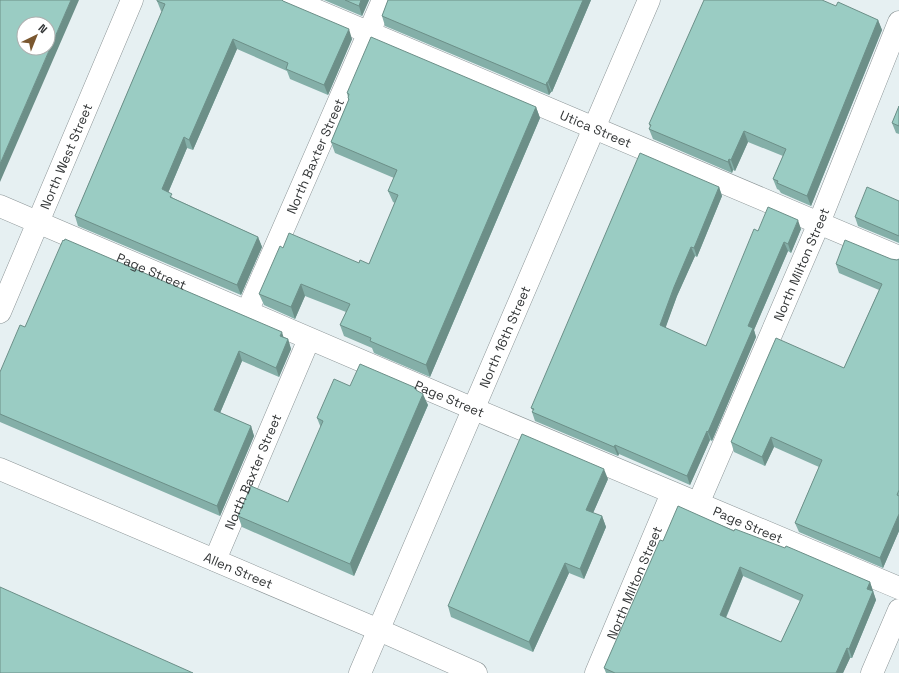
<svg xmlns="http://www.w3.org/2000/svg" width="899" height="673" font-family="'Space Grotesk',sans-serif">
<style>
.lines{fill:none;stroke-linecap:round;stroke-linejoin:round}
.minor-casing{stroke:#8c9597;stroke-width:23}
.minor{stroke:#fff;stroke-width:22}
.wall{fill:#84afa8;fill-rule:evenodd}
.shaded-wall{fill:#6c8f88}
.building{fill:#9accc3;stroke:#6c8f88;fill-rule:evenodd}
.labels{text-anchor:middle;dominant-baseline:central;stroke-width:3;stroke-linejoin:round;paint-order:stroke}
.street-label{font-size:13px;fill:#333637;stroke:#fff}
</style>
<rect width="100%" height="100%" fill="#e6f0f2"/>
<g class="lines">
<defs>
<g id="minor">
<path id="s1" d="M292,0l607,257"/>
<path id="s2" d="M0,206l474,203 425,179"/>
<path id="s3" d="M0,312l132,-312"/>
<path id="s4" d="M247,312l136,-312"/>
<path id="s5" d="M0,469l379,161 97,43"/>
<path id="s6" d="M698,504l121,-281 80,-201"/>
<path id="s7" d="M215,560l94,-221"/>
<path id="s8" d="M360,673l289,-673"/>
<path id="s9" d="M596,673l76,-180"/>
<path d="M872,673l27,-63"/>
</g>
</defs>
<use href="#minor" class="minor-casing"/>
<use href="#minor" class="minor"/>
</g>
<path class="wall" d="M324,0h45l-7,16z
M388,0h203l-39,92h-1l-2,3 -164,-69 -3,-10z
M157,1h126l69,38 -24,56 -38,-16 -3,-8 -50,-22 -44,101 -6,-2 -19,45 5,5 85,39 4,10 -21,48 -163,-69 -3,-10 87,-205h-1z
M836,6l42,14 4,10 -71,176 -30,-13 -2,-3 -2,-1 -4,-10 10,-23 -35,-14 -13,29 -2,-1 -1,3 -79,-34 -4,-10 1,-2 -1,-3z
M347,93l189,14 4,11 -110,259 -56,-24 -2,-5 -28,-12 -4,-11 6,-13 -41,-16 -10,23 -31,-14 -5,-11 24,-46 76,15 10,1 26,-61 -2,-1 -5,-11 6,-13 -59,-25 -4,-11 17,-41v-4z
M899,106v28l-3,-1 -4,-10z
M719,187l3,9 -25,61 -2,-1 -18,40 -12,32 41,18 52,-115 43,-2 -10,24 -3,-2 -34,79 2,7 -44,104 -2,-1 -20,45 -71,-31 -1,2 -83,-35 -3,-9 1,-1 -2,-3z
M899,201v42l-41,-17 -3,-9z
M891,259l6,1 2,-1v272l-16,37 -84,-36 -4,-9 24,-56 -45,-20 -9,19 -31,-14 -3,-10 113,-74 35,-78 -40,-17 -3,-9z
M284,337l4,2 3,10 -12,28 -37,-16 -22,52 31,13 3,10 -34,80 -220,-94v-50z
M350,386l66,2 1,3 11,14 -74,171 -112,-49 -4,-11 50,-14 33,-74 -4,-10z
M608,479l-15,34 9,3 4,11 -22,52 -15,-6 -36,79 -82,-35 -3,-11z
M734,531l136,51 6,18 -24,58h-2l-7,15h-237l-2,-5 59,-127zM743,576l57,25 -19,41 -55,-24z"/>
<path class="shaded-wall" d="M71,0h8l-79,182v-18z
M361,0h8l-7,16 -3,-10z
M583,0h8l-39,92 -4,-10z
M878,20l4,10 -71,176 -4,-10z
M349,29l3,10 -24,56 -4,-10z
M233,39l4,10 -44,101 -4,-10z
M547,82l4,10 -2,3 -3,-10z
M536,107l4,11 -110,259 -4,-12z
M744,131l4,11 -13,29 -4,-11z
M184,137l3,11 -22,52 -3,-11z
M729,159l4,11 -1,3 -4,-11z
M719,187l3,9 -25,61 -3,-9z
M798,220l3,9 -10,24 -3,-9z
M258,237l4,10 -21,48 -4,-10z
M784,242l4,9 -34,79 2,7 -44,104 -4,-9 40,-106z
M691,247l4,9 -18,40 -14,39 -3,-10 14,-38z
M301,284l4,12 -10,23 -4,-12z
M282,332l3,10 -5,-6z
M288,339l3,10 -12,28 -3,-9z
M239,351l3,10 -25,59 -3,-10z
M423,394l5,11 -74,171 -4,-12z
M251,426l3,10 -34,80 -3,-10z
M707,431l3,9 -20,45 -3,-9z
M771,437l3,10 -9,19 -3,-9z
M615,445l4,9 -1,2 -4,-9z
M604,469l4,10 -18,41 -4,-10z
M899,514v17l-16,37 -3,-10z
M602,516l4,11 -22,52 -4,-10z
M565,563l4,10 -36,79 -4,-10z
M740,567l3,9 -20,48 -3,-9z
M870,582l6,18 -24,58 -3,-9 18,-60z
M847,648l3,10 -7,15h-7z"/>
<path class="building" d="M0,0h71l-71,164zM24,24h24v24h-24z
M157,0h125l1,1 66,28 -25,56 -38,-16 2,-6 -55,-24 -44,101 -5,-3 -22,52 10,5 -2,3 88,40 -21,48 -162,-69 90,-212 -8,-3z
M345,0h16l-2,6z
M388,0h195l-35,82h-1l-1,3 -164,-69z
M704,0h118l14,6 2,-4 40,18 -71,176 -30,-13 1,-2 -5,-2 13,-30 -42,-18 -13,29 -2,-1 -1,3 -79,-33 2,-4 -2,-1z
M371,37l165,70 -110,258 -56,-24 1,-3 -31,-13 10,-21 -49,-20 -10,23 -32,-13 21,-48 3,2 6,-15 70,30 1,-3 9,4 29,-69 -10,-4 9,-21 -66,-28 18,-43 -1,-1 1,-4 -2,-1z
M899,106v20l-7,-3z
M640,153l79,34 -25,61 -3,-1 -17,40 -14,38 46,21 48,-117 4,2 10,-24 30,13 -10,24 -4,-2 -36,84 5,2 -45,104 -1,-1 -20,45 -72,-31 -1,2 -82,-35 2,-3 -3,-1z
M867,187l32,14v35l-44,-19z
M65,239l217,93 -2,4 8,3 -12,29 -37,-17 -25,59 37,16 -34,80 -217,-92v-42l20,-47 5,2 38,-87 1,1z
M845,240l46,19 6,1 2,-1v231l-2,5 2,1v18l-19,44 -85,-35 27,-63 -51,-23 -9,20 -31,-15 45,-104 68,30 38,-84 -46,-20z
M360,364l56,24v2l7,4 -73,170 -112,-48 13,-30 37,16 35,-81 -6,-3 17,-39 16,7z
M522,434l82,35 -18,41 16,6 -22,53 -15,-6 -36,79 -81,-36z
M678,506l56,25 1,-2 50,19 1,-2 84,36 -3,7 6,2 -24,58 -2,-1 -11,25h-221l-11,-5 56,-128 3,1zM740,567l63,28 -22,47 -61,-27z
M0,587l193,86h-193z"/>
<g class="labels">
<g class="street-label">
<text stroke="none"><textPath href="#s1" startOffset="330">Utica Street</textPath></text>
<text stroke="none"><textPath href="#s3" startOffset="169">North West Street</textPath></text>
<text stroke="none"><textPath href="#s4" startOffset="170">North Baxter Street</textPath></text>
<text stroke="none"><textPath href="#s6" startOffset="261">North Milton Street</textPath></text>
<text stroke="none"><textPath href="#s2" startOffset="165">Page Street</textPath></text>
<text stroke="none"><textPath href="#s8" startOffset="366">North 16th Street</textPath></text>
<text stroke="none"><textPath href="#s2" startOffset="489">Page Street</textPath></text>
<text stroke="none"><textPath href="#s7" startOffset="96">North Baxter Street</textPath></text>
<text stroke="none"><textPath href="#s2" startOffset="813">Page Street</textPath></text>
<text stroke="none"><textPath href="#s5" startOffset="259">Allen Street</textPath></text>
<text stroke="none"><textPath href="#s9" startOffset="98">North Milton Street</textPath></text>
</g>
</g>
<g transform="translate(36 36) rotate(43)"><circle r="19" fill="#ffffff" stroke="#adafaf"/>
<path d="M0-3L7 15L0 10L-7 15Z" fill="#7a572f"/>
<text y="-6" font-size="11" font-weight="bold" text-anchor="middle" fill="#333637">N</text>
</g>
</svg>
